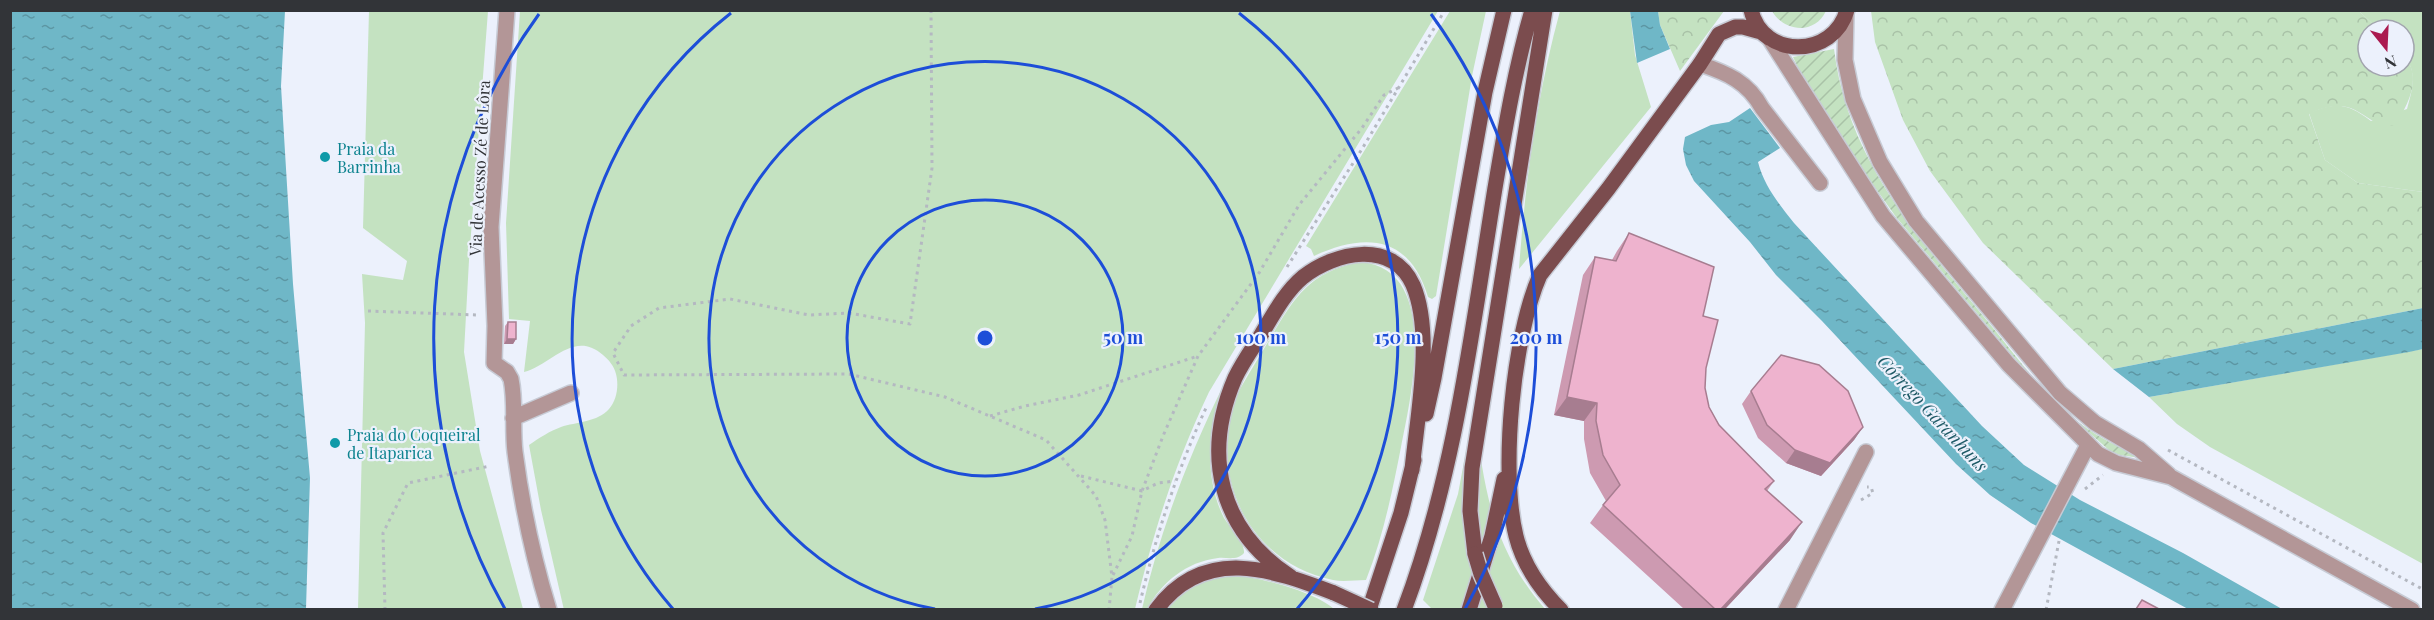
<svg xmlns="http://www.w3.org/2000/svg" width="2434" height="620" font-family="'Playfair Display',serif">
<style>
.grass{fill:#c4e2c1}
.forest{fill:url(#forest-crowns)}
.garden{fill:url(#garden-furrows)}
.water{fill:url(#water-ripples)}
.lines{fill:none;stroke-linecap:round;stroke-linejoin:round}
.minor-casing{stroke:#c7cbd5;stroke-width:18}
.major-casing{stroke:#c7cbd5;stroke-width:18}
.path{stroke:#b4b8c1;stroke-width:3;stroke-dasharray:3 4.5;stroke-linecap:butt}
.minor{stroke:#b39697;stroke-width:15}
.major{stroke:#7b4c4e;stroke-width:15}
.major-bridge-casing{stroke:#c7cbd5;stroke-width:18;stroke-linecap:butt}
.major-bridge{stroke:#7b4c4e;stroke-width:15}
.wall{fill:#cd9ab1}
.shaded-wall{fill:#a77d90}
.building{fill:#eeb3ce;stroke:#a77d90;stroke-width:1.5}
.ring{fill:none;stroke:#1d4ed8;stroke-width:3}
.culture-dot{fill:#0f9aa8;stroke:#ecf1fc;stroke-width:2}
.labels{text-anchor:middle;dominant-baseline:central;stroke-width:4.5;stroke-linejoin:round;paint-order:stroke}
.culture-label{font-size:16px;fill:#0d838f;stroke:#ecf1fc;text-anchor:start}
.street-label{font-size:16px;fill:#323438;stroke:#ecf1fc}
.water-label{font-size:18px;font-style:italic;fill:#1e5a66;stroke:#ecf1fc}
.centre{fill:#1d4ed8;stroke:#ecf1fc;stroke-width:3}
.ring-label{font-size:18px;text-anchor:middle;font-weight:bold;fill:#1d4ed8;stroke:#ecf1fc;stroke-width:4.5;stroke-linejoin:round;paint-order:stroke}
</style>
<defs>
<pattern id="forest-crowns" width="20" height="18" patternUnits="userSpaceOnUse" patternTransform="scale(1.5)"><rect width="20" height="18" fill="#c4e2c1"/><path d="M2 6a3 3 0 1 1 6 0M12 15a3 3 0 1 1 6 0" fill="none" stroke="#a9c2a7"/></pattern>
<pattern id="garden-furrows" width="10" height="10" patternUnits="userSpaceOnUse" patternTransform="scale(1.5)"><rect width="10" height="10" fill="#c4e2c1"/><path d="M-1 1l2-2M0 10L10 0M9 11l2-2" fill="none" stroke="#a9c2a7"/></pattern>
<pattern id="water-ripples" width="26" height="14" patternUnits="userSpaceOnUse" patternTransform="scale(1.5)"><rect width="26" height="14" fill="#6fb7c7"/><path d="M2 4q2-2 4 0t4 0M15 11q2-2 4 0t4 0" fill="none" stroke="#5c96a3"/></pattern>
</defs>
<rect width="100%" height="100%" fill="#ecf1fc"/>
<path class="grass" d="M369,11h119l-19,249 -5,92 16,99 43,158h-165l7,-286 -3,-49 41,6 4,-19 -44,-33z
M520,11l918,-1v1l-229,381c-35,74 -55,138 -74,217l-571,1 -23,-100 -12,-65c10,-7 21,-14 32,-18 15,-5 37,-5 48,-18 8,-9 10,-24 7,-35 -2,-8 -7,-14 -13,-19 -29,-26 -52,10 -79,17l6,-51 -21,-2 -3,-96z
M1450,11h36l-14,65 -36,220 -4,3 -4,-2c-18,-61 -62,-65 -114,-41l-3,-7 -5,-3z
M1560,11h70l5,44 16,52 -132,162c6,-87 18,-174 41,-258z
M2359,11h64v181l-65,-9 -33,-23 -16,-47c28,-11 38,-10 62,8l36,-12c5,-18 11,-38 -3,-53v-26h-25z
M1360,262c81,6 51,135 41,185 -9,46 -18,90 -35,133 -11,0 -23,2 -33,0 -88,-18 -129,-112 -93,-191 10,-18 21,-35 31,-52 24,-41 39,-65 89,-75z
M2423,349v215l-213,-117 -33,-23 -28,-27z
M1225,382c-17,41 -22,94 -1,136 6,10 21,24 20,35 -7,8 -17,4 -26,5 -32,4 -56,24 -71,51h-5c18,-79 47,-154 83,-227z
M1475,417c10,76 18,132 70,192h-113l-9,-9 35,-106 14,-75z
M1231,575c28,2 82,16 103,34l-168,1c16,-22 39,-32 65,-35z"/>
<path class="forest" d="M1658,11h66l-44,60 -20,-46z
M1871,11h488l20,19h-11v36h36v-10c19,20 4,51 -10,69 -17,3 -25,-8 -39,-15 -14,-8 -33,-3 -46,4l16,46 33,23 65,9v116l-310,61 -130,-126 -53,-72 -27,-51 -28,-78z"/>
<path class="garden" d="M1772,11h54c-11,24 -42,21 -54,0z
M1834,49c14,113 85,189 155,274 28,34 56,74 92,101 18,14 39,23 59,34l-20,-3 -10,-4 -50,-44 -47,-51 -117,-139 -44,-62 -51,-81 -8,-17z"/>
<path class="water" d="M10,11h275l-4,75 12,198 17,194 -4,131h-295z
M1630,11h28l2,14 10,24 -33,14z
M1750,108l30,40 -22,14c6,24 21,42 36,61l188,203 42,39 56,35 103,53 99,56h-94l-157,-86 -41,-28 -34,-31 -134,-143 -46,-46 -26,-33 -56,-61 -8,-16 -3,-16 2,-12 26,-12 18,-3z
M2423,308v41l-14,3 -260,45 -36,-28z"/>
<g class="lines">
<defs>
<path id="minor" d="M507,10l-16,217 4,99 -1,37 13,9 4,7c5,23 1,49 4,73 7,54 18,105 34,158
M1846,14l-1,46 8,39 27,63 36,59 144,172 35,30 44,26 30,26
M1769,38l114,178 126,149 89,89 18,9 55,14 241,133
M1700,64c27,9 48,18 62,44l58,75
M513,418l58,-25
M1786,610l80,-158
M2002,610l86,-165"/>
<path id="major" d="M1751,10c12,50 83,48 96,0
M1426,414l8,-36 51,-286 19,-82
M1475,554l-5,-43 2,-43 73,-458
M1291,577c-72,-47 -89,-122 -56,-199 7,-15 17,-29 26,-43 12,-20 24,-43 42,-58 32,-25 89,-38 110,8 21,49 4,132 -1,185
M1156,610c48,-65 115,-41 178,-17
M1369,610l32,-97 13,-53
M1404,610c51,-135 68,-280 91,-422 10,-59 20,-119 37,-178
M1469,610l23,-74 12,-57
M1561,610c-20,-20 -38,-46 -45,-74 -16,-65 -3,-200 24,-261l68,-86 92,-125 19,-30 16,-7h8l18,5 8,6"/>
</defs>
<use href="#minor" class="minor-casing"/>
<use href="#major" class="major-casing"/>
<path class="path" d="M931,10l1,158 -22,156 -61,-11 -40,2 -79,-16 -71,9 -28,18 -18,27 11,22 225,-1 96,23 101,43 50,56 9,24 7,57 -3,33
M1287,267l75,-118 83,-139
M368,311l110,4
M990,416l35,-10 54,-11 119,-39
M2168,450l256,140
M1081,476l61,15 16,-8 17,-2
M2085,489l18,-14
M1861,500l12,-7 -2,-6h-4
M1113,575l19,-39 10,-45 21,-55 35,-80 61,-83 40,-68 63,-77 22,-33 14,-7
M1140,603c16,-68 37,-132 66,-195
M385,610l-2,-77 25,-50 82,-17
M2046,610l13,-69"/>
<use href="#minor" class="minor"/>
<use href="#major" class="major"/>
<defs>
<path id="major-bridge" d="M1475,554l6,20 14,32
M1334,593l37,17"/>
</defs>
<use href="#major-bridge" class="major-bridge-casing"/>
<use href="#major-bridge" class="major-bridge"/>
</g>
<path class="wall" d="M1629,233l74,83 3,52 -1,20 4,19 10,18 55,56 -7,10 23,49 -65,69h-41l-94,-86 16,-22 -16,-28 -6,-34v-18l-30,-6 29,-140 12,-18 17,3 5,-9z
M508,322l8,17 -3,5h-9l1,-18z
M1751,391l112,36 -9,13 -33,36 -35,-13 -28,-25 -16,-34z"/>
<path class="shaded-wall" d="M507,339h9l-3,5h-9z
M1567,397l30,6 -13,18 -30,-6z
M1863,427l-9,13 -33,36 -35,-13 9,-13z
M1802,522l-12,18 -65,69h-4z"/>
<path class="building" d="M1629,233l85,34 -11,49 15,4 -12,48 -1,20 4,19 10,18 55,56 -9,8 37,33 -81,87h-6l-112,-104 17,-20 -17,-30 -7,-34 1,-18 -30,-6 28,-140 21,4z
M508,322h8v17h-9z
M1781,355l38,10 29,26 15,36 -33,36 -35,-13 -28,-25 -16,-34z
M2142,600l17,9h-23z"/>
<g class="ring">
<circle cx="985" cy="338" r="138"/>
<path d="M935 609A276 276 0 1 1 1035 609"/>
<path d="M673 609A413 413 0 0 1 731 13M1239 13A413 413 0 0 1 1297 609"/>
<path d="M505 609A551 551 0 0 1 539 14M1431 14A551 551 0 0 1 1465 609"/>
</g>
<g class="culture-dot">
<circle cx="325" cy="157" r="6"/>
<circle cx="335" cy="443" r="6"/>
</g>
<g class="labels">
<g class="culture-label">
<text x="337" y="148">Praia da<tspan x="337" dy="18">Barrinha</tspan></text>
<text x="347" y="434">Praia do Coqueiral<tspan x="347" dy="18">de Itaparica</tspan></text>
</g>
<g class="street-label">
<text transform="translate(479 168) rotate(-87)">Via de Acesso Zé de Lôra</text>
</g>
<g class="water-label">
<text transform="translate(1933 413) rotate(47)">Córrego Garanhuns</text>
</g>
</g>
<circle cx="985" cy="338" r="9" class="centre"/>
<g class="ring-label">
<text x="1123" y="344">50 m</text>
<text x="1261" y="344">100 m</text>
<text x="1398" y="344">150 m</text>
<text x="1536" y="344">200 m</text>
</g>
<rect width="2434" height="620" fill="none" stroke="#323438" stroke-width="24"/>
<g transform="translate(2386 48) rotate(162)"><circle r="28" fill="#ecf1fc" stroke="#a2a5ae" stroke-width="1.5"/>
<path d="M0-4.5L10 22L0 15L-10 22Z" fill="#ab1a4f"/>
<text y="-9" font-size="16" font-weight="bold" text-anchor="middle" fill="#323438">N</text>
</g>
</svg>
